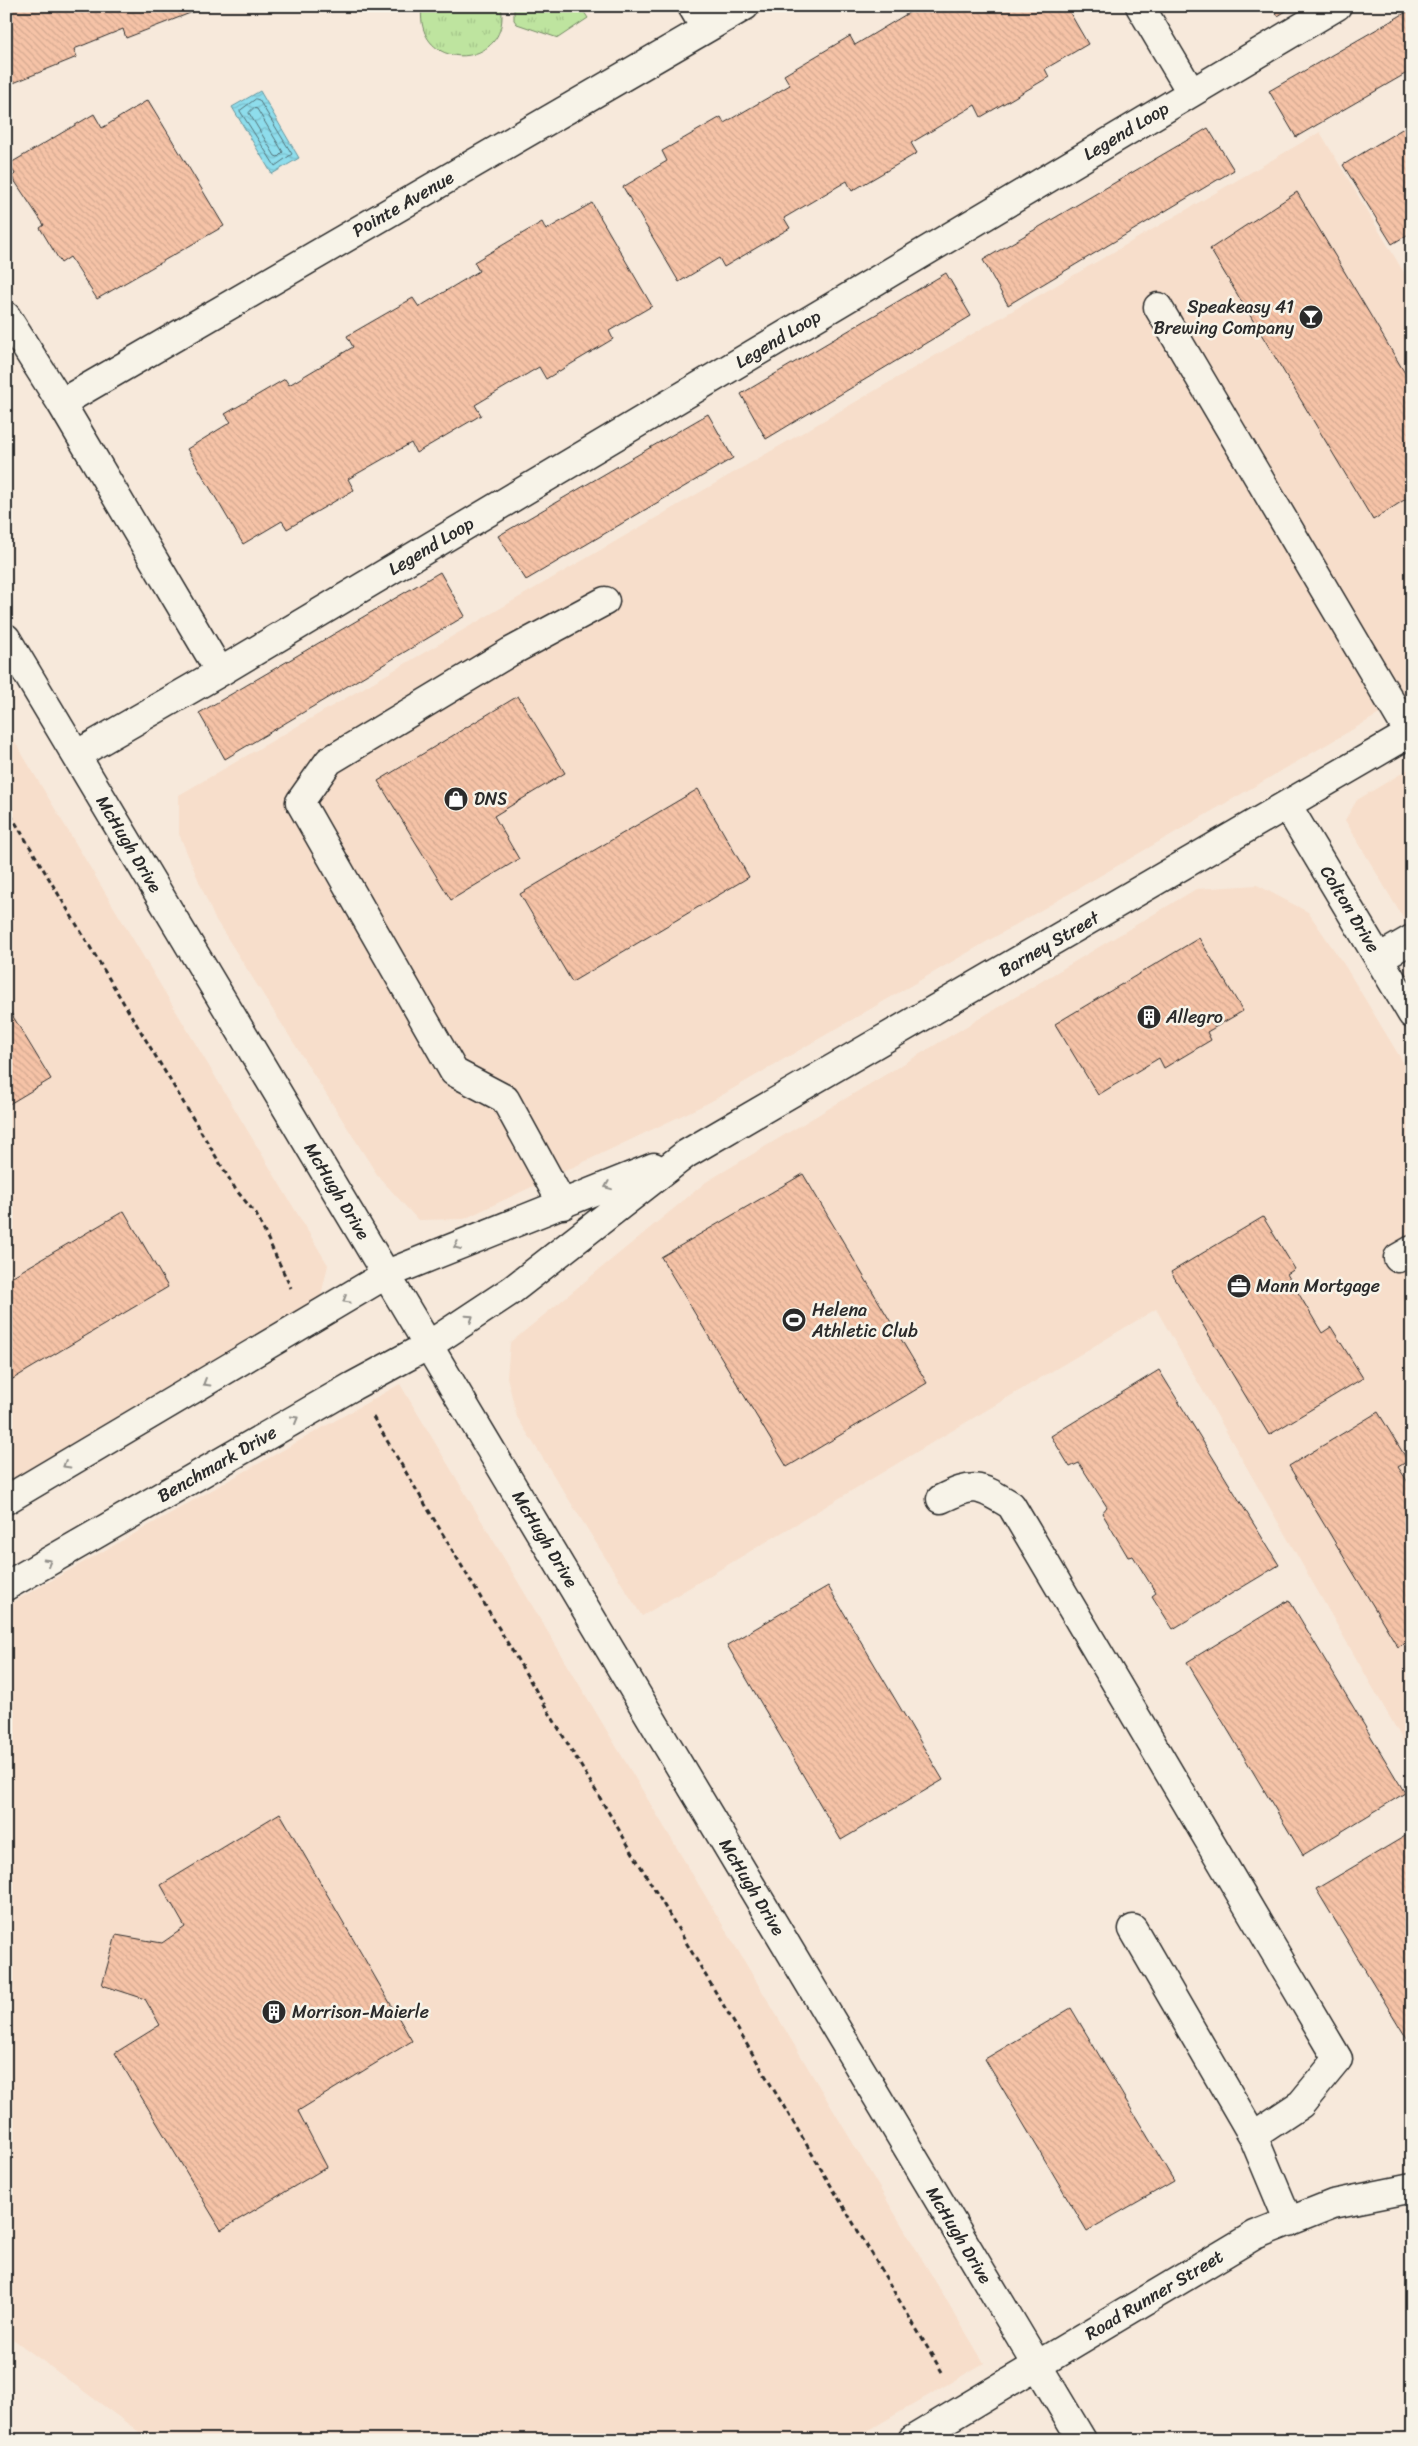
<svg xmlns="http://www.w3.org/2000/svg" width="1418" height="2446" font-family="Sriracha,sans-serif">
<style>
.built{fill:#f7decb}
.park{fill:url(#park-tufts);stroke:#748865}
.water{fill:url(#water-waves);stroke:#66969f}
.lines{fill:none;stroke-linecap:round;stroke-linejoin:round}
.shore{stroke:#537278;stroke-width:1}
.building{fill:url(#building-back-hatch);stroke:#2b2b2b}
.minor-casing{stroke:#2b2b2b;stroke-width:31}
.path{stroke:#2b2b2b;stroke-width:3;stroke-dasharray:5 4;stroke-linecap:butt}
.minor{stroke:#f7f3e8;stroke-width:28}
.oneway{stroke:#918f8a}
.labels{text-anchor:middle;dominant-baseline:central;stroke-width:5;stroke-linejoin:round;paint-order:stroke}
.street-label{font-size:18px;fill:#2b2b2b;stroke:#f7f3e8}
.poi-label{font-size:18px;fill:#2b2b2b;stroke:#f7f3e8;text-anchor:start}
</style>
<defs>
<pattern id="park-tufts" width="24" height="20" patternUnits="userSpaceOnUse" patternTransform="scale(1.25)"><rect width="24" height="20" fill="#bee49f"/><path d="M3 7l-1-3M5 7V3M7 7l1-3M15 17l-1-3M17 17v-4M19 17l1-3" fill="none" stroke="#a3c489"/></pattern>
<pattern id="water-waves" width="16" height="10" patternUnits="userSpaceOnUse" patternTransform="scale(1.25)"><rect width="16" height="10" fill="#8eddec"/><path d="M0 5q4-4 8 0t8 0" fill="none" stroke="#7bbecb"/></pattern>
<pattern id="building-back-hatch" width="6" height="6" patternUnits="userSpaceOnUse" patternTransform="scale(1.25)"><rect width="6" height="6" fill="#f6c3a7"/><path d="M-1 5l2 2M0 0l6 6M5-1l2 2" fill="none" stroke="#d3a890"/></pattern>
</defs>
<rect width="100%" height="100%" fill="#f7e9db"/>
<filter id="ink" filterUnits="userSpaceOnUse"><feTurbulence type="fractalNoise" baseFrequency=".02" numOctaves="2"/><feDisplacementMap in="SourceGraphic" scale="10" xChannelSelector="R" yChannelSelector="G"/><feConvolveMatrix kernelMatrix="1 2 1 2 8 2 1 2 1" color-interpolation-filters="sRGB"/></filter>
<g filter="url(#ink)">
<path class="built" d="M1320,132l92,154v409l-702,407 -246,117 -46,1 -40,-44 -164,-259 -35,-83v-39z
M6,727l322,538 -9,39 -313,180z
M1412,767v166l-67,-113 12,-20z
M1257,885l51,27 37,54 67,111v679l-256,-447 -514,307 -125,-199 -10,-40 3,-34 196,-161 490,-293z
M400,1384l584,979 -132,77h-702l-144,-106v-728z"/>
<path class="park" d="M422,6h79c12,64 -88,69 -79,0z
M514,6h66l8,12 -30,20 -41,-14 -3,-4z"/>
<path class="water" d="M260,91l39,67 -27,16 -40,-67z"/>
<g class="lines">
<path class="shore" d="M256,99l3,1 33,54 -17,12 -35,-55z
M254,108l3,1 26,43 -5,5 -3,-1 -26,-43z"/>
</g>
<path class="building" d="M6,6h190l2,4 -72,28 -3,-9 -49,20 3,8 -71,29z
M913,6h153l22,38 -43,25 4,8 -68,40 -6,-12 -64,38 6,10 -65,38 -5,-10 -63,37 6,10 -66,39 -5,-9 -40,24 -56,-95 44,-26 -5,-10 59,-34 3,6 66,-38 -6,-10 66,-39 5,9 60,-36z
M1272,6h22l-16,10z
M1412,9v61l-116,67 -27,-46z
M148,100l76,126 -127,73 -27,-42 -9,6 -21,-35 4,-3 -32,-48 3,-3 -6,-10 85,-50 8,14z
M1412,123v109l-20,12 -49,-79z
M1208,128l26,42 -226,135 -25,-45z
M1297,192l115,193v110l-39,25 -163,-271z
M592,203l60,103 -43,25 4,8 -67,40 -7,-12 -64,38 6,10 -65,38 -5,-10 -63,36 6,11 -67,39 -5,-8 -39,23 -56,-95 44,-27 -6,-8 60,-35 4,6 64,-38 -6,-11 66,-38 6,9 60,-36 -5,-9 68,-40 4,8z
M946,273l25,43 -205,123 -25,-45z
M708,414l25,44 -207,122 -28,-44z
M440,572l25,44 -240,143 -26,-46z
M518,696l47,77 -71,43 25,43 -68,41 -73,-119z
M698,789l51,88 -177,105 -52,-88z
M1199,938l44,73 -36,21 4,8 -47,28 -5,-10 -61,37 -43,-71z
M6,1005l45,74 -45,27z
M803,1174l124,209 -140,84 -126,-210z
M124,1211l44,76 -162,96v-103z
M1263,1217l32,52 -8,5 35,59 9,-6 32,51 -94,57 -98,-163z
M1159,1370l120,195 -106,64 -21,-33 4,-3 -23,-37 -5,1 -26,-44 5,-6 -28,-44 -9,4 -19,-31z
M1378,1412l30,49 -10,6 14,21v151l-14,8 -109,-181z
M828,1586l115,194 -102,60 -114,-195z
M1289,1600l116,193 -102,62 -116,-193z
M280,1813l132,228 -114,70 29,56 -106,63 -106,-177 45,-28 -15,-26 -43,-14 14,-50 46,8 23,-16 -24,-42z
M1412,1832v215l-96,-158z
M1071,2008l103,173 -87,50 -102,-172z"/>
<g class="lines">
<defs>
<path id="minor" d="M692,6l13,22
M1140,6l51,86
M1158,307l251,426
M6,316l55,87 159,269
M61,403l684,-397
M6,638l1076,1802
M76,755l144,-83 1117,-666
M1287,805l125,209
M1379,958l33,-19
M563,1205l-58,-106 -51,-27 -154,-270 29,-41 181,-109 95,-51
M1398,1258l14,-8
M941,1499c35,-17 38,-13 70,6l327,554 -37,45 -48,32 36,86
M6,1500l381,-226 267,-107
M6,1586l347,-200 76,-41 83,-55 174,-136 726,-422
M1133,1929l120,207
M912,2440l343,-205 78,-31 79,-16"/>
</defs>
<use href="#minor" class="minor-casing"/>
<path class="path" d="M6,807l230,383 20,24 35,74
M373,1417l569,955"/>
<use href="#minor" class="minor"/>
</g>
<defs><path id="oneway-chevron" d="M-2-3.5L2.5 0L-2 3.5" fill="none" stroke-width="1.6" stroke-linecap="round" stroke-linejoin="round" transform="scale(1.25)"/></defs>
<g class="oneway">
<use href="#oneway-chevron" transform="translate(608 1186) rotate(158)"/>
<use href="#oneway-chevron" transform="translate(457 1246) rotate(158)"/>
<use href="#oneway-chevron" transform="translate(346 1300) rotate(149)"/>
<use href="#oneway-chevron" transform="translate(470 1318) rotate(-33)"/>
<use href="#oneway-chevron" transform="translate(206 1383) rotate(149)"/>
<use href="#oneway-chevron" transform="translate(295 1419) rotate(-30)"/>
<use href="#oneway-chevron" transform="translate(66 1465) rotate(149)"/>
<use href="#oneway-chevron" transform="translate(48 1562) rotate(-30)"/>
</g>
</g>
<defs>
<symbol id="bar-disc" viewBox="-11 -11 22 22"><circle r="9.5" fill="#2b2b2b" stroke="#f7f3e8"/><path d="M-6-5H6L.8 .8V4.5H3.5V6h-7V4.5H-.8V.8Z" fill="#fff"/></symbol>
<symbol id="shop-disc" viewBox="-11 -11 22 22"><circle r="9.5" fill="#2b2b2b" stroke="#f7f3e8"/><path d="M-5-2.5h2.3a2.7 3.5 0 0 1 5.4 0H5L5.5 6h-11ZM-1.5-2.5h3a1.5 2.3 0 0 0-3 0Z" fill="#fff"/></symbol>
<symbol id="building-disc" viewBox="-11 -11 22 22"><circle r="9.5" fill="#2b2b2b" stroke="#f7f3e8"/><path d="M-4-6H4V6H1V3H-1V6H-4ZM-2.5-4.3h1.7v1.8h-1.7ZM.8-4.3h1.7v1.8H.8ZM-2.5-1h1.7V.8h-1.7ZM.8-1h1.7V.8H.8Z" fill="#fff"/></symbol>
<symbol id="office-disc" viewBox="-11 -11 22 22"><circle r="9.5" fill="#2b2b2b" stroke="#f7f3e8"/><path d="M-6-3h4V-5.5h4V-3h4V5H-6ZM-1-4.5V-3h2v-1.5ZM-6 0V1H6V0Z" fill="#fff"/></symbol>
<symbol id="stadium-disc" viewBox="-11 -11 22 22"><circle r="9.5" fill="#2b2b2b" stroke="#f7f3e8"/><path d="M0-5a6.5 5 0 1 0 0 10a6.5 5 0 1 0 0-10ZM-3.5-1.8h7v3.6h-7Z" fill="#fff"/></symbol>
</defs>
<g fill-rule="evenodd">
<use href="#bar-disc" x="1297" y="303" width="28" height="28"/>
<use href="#shop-disc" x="442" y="785" width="28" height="28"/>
<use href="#building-disc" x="1135" y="1003" width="28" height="28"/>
<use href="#office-disc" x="1225" y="1272" width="28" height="28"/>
<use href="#stadium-disc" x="780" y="1306" width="28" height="28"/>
<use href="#building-disc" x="260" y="1998" width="28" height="28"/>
</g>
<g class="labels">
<g class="street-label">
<text transform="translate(1126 131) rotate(-31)">Legend Loop</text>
<text transform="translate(403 204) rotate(-30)">Pointe Avenue</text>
<text transform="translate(778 339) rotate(-31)">Legend Loop</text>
<text transform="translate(431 546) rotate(-31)">Legend Loop</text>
<text transform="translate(129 844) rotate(59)">McHugh Drive</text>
<text transform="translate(1350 909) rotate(59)">Colton Drive</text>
<text transform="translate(1049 944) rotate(-30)">Barney Street</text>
<text transform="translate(337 1191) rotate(59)">McHugh Drive</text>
<text transform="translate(217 1464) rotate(-30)">Benchmark Drive</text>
<text transform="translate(545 1539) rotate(59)">McHugh Drive</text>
<text transform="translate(752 1887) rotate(59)">McHugh Drive</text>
<text transform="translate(959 2235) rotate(59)">McHugh Drive</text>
<text transform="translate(1154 2295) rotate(-31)">Road Runner Street</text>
</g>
<g class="poi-label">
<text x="1294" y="307" text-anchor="end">Speakeasy 41<tspan x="1294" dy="21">Brewing Company</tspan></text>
<text x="474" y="799">DNS</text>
<text x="1166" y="1017">Allegro</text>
<text x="1256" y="1286">Mann Mortgage</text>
<text x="812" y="1310">Helena<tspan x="812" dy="21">Athletic Club</tspan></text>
<text x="292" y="2012">Morrison-Maierle</text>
</g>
</g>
<rect width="1418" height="2446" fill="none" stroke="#f7f3e8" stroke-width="25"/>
<rect x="12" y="12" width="1393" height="2421" fill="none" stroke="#2b2b2b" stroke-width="2" filter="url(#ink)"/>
</svg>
